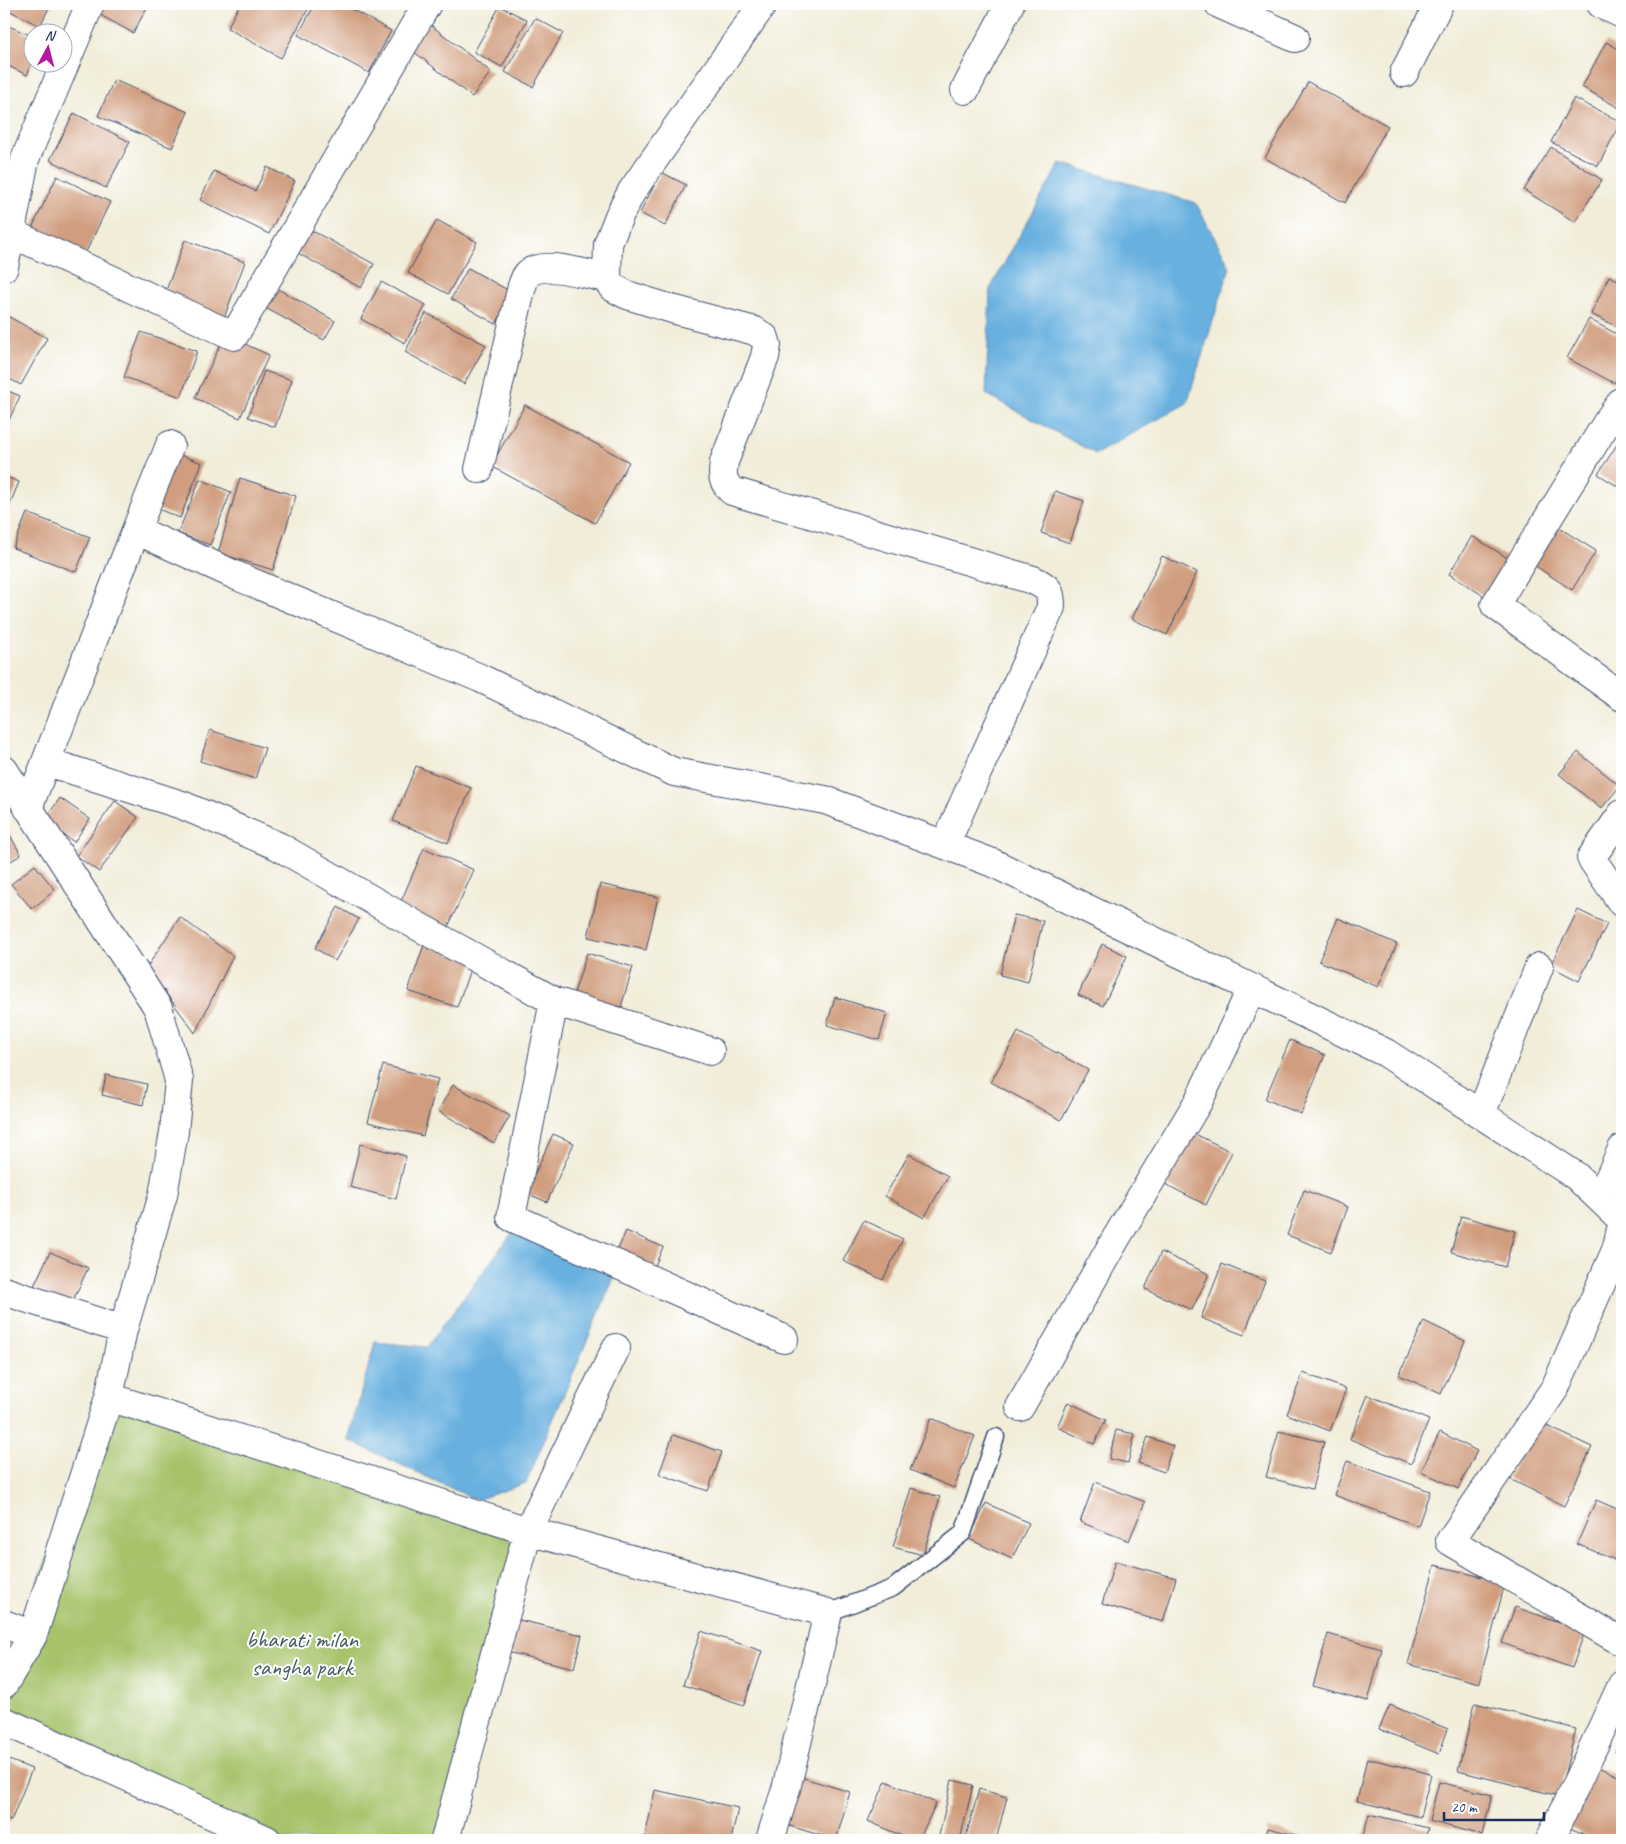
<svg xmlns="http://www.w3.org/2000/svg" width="1626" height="1844" font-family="Caveat,sans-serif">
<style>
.green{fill:#a6c36a;stroke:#607964}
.water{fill:#67b0df;stroke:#41709e}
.building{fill:#d09e7f}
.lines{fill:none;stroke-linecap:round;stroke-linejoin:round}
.lane-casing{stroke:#3b4c70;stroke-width:19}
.street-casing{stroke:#3b4c70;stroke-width:30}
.lane{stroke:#fff;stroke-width:16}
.street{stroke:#fff;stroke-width:28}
.labels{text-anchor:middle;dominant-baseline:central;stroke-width:4;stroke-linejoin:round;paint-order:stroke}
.park-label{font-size:24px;fill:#455b62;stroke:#fff}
</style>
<rect width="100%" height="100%" fill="#fff"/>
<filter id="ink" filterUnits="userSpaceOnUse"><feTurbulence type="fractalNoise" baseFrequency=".02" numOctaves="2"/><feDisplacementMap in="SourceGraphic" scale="10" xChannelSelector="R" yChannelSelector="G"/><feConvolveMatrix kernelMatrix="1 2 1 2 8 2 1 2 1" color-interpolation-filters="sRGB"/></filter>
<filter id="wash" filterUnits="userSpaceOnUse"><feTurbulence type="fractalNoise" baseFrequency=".0096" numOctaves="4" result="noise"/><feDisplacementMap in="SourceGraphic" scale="20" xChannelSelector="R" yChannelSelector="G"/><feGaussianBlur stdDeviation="1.12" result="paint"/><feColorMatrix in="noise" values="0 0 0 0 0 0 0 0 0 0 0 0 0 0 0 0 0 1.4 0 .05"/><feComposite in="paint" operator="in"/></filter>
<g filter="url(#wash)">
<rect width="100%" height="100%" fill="#f1edd9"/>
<path class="green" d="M109,1397l419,134 -83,309h-178l-263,-119v-52z"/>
<path class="water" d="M1060,163l136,40 34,64 -43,136 -91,51 -110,-60 4,-105z
M518,1225l99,46 -91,212 -50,17 -128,-60 27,-98 52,5z"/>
<g id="blocks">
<path class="building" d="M4,4h47l-11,22 -36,-18z
M98,4h51l-16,29 -40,-22z
M240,4h71l-30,54 -54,-30z
M315,4h27l49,27 -22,42 -71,-38z
M500,6l27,14 -25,47 -28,-15z
M535,18l28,15 -30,54 -28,-15z
M423,19l68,53 -19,25 -68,-53z
M4,24l28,12v27l-5,12 -23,-11z
M1606,42l16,9 -1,58 -39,-22z
M114,80l74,32 -16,36 -74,-32z
M1308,82l80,44 -43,77 -80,-45z
M1574,98l47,24 -23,44 -47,-24z
M74,113l56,29 -24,46 -56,-28z
M1551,147l51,33 -27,42 -51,-32z
M267,167l28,14 -26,53 -69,-34 14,-29 41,20z
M661,172l25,13 -21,41 -25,-13z
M57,176l53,26 -25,52 -53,-26z
M437,220l40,22 -29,52 -40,-21z
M307,228l67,36 -13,24 -67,-37z
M185,240l60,22 -23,61 -60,-22z
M468,268l45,25 -17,31 -45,-25z
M1609,276l13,6v47l-31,-15z
M381,282l45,23 -21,38 -44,-24z
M271,285l64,36 -11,19 -64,-35z
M426,313l60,32 -22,39 -59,-32z
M4,314l43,24 -26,47 -17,-9z
M1589,319l33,18v31l-8,15 -47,-25z
M141,332l56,19 -16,46 -57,-20z
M225,335l44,20 -29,63 -45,-20z
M264,371l28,9 -17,47 -27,-10z
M4,389l16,7 -16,35z
M525,405l104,57 -34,61 -104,-57z
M1618,443l4,2v44l-24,-15z
M172,452l30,11 -22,55 -29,-12z
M4,476l15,6 -13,32 -2,-1z
M240,478l56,18 -23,74 -55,-17z
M200,479l31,13 -21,53 -32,-12z
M1055,491l29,10 -14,42 -29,-10z
M27,513l63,24 -14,35 -63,-24z
M1558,527l38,24 -24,39 -38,-25z
M1472,536l39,24 -24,38 -38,-24z
M1162,556l35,16 -30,63 -35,-16z
M210,730l55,18 -10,31 -55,-18z
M1578,752l42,34 -19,23 -42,-35z
M416,766l55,22 -23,55 -55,-22z
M60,798l30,21 -16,23 -30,-21z
M115,801l23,16 -39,55 -23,-16z
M4,824l17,31 -17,10z
M424,848l50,22 -26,57 -49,-21z
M35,865l20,25 -23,19 -21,-25z
M600,884l58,13 -12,53 -58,-13z
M338,907l21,12 -24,42 -20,-13z
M1578,910l29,14 -28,57 -29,-15z
M1014,915l29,6 -15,61 -28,-7z
M180,917l53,39 -38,77 -48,-66z
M1338,918l59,26 -19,43 -59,-26z
M1102,944l25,12 -24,50 -25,-11z
M424,945l49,16 -16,46 -49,-16z
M587,953l46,14 -15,50 -47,-15z
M835,997l52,16 -8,27 -52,-15z
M1018,1032l70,38 -27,50 -70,-38z
M1290,1040l35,15 -24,59 -36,-15z
M383,1065l55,14 -15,57 -55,-14z
M106,1075l41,9 -4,21 -41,-10z
M453,1085l57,31 -16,27 -56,-32z
M1187,1130l45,22 -26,53 -45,-23z
M553,1134l21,9 -27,59 -21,-9z
M360,1144l46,12 -10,43 -46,-12z
M909,1154l39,22 -24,42 -39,-22z
M1304,1190l44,17 -17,45 -44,-17z
M1461,1216l54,15 -10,36 -54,-15z
M864,1220l39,19 -20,41 -40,-19z
M626,1231l37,16 -10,23 -37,-16z
M50,1252l38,16 -17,37 -38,-17z
M1161,1252l48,22 -17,36 -47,-21z
M1222,1264l43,17 -21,54 -43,-17z
M1424,1321l41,20 -24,53 -42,-19z
M1303,1373l43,16 -16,42 -43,-17z
M1368,1395l61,25 -18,44 -61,-25z
M1068,1402l38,18 -12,24 -37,-17z
M931,1418l44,18 -21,52 -44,-18z
M1536,1421l56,26 -28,59 -56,-28z
M1116,1430l19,4 -7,29 -19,-4z
M1279,1431l45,11 -12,47 -46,-12z
M1440,1432l37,19 -19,38 -37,-18z
M673,1435l49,17 -14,39 -49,-17z
M1148,1437l25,9 -9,26 -26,-9z
M1347,1461l83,30 -12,35 -84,-31z
M1095,1482l50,20 -16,39 -49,-19z
M911,1488l29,9 -17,58 -30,-8z
M1596,1500l26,11v52l-45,-19z
M986,1503l43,20 -17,36 -43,-20z
M1115,1561l61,17 -13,44 -61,-18z
M1435,1565l70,18 -26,100 -71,-19z
M1515,1607l70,24 -13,37 -70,-25z
M515,1619l67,16 -8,33 -67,-16z
M701,1631l61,20 -18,54 -61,-20z
M1328,1634l54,15 -14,52 -55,-15z
M1475,1703l101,26 -17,67 -101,-25z
M1390,1705l58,24 -9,25 -60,-25z
M1622,1733v22l-7,-3z
M4,1758l28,11 -21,52 -7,-2z
M1367,1758l64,16 -11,43 -63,-16z
M1596,1766l26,12v52l-4,10h-21l-29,-13z
M797,1776l53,16 -14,48 -53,-16z
M952,1780l21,5 -13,55h-22z
M886,1781l50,22 -17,37h-8l-43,-19z
M1439,1782l53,13 -10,40 -53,-14z
M979,1789l28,8 -11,43h-31z
M655,1790l83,18 -7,32h-71l-15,-3z
M1369,1814l59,14 -3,12h-63z
M1268,1828l46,12h-49z"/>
</g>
</g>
<g filter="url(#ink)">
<use href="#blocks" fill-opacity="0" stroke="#3b4c70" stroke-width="1"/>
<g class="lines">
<defs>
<path id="lane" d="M828,1613l65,-25 70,-55 33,-96"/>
<path id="street" d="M763,4l-131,187 -13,25 -11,28 -1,34 5,9 15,8 45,14 83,22 10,7 2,7 -2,12 -41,105c-2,14 -2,19 8,29l301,89c16,8 18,10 18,27l-106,238
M1219,4l76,34
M1601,4l21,10
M1404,73l35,-69
M965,90l45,-86
M11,233l223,103 193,-332
M4,267l21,-108 65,-155
M1622,401l-13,18 -114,186 127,92
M479,469l43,-183c2,-5 3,-11 8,-14 16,-11 57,3 77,6
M136,530l34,-85
M47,762l135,43 96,41 136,78 140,77 156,50
M4,770l154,238 21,72 -5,52 -11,63 -40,135 -14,67 -76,238 -29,49
M28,808l108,-278 101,46 243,102 194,94 151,28 168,63 393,190 190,123 46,44
M1622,814l-31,44 31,45
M554,1001l-43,216 273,122
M1481,1114l58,-147
M1600,1199l22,-50
M1622,1225l-6,25 -61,138 -105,153 172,101
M4,1291l119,39
M109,1397l419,134 300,82 -42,176 -16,51
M1020,1407l95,-167 83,-138 54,-114
M4,1624l29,11
M4,1721l263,119
M445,1840l83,-309 88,-183
M1550,1840l72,-155"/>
</defs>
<use href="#lane" class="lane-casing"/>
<use href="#street" class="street-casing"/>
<use href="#lane" class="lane"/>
<use href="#street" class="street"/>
</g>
</g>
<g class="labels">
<g class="park-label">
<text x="302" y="1639">bharati milan<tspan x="302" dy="28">sangha park</tspan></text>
</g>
</g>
<rect width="1626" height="1844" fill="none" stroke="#fff" stroke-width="20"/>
<g transform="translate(48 48) rotate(7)"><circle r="24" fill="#ffffff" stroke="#a4acbf"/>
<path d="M0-4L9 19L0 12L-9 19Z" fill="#b5179e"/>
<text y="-8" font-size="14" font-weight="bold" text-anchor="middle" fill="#1b2f5e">N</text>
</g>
<path d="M1444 1812v8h100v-8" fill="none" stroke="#1b2f5e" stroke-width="2.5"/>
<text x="1451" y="1812" font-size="15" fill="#1b2f5e" stroke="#ffffff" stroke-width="4" paint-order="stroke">20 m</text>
</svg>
